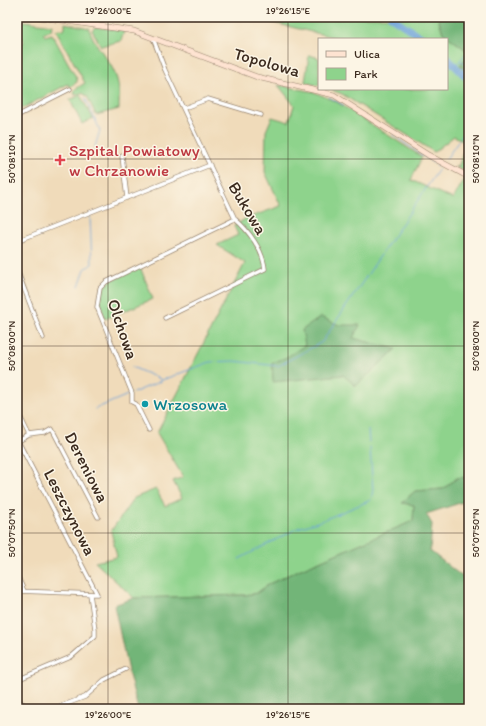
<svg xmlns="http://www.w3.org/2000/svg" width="486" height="726" font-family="Itim,sans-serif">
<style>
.green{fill:#8ed38c;stroke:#647e55}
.forest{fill:#72b578;stroke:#56704b}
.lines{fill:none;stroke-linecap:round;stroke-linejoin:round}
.stream{stroke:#6aa2d9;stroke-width:1}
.river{stroke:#6aa2d9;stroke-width:7}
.street-casing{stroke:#96826c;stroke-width:5}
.secondary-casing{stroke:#96826c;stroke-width:6}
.street{stroke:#fff;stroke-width:3.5}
.secondary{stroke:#fee3d1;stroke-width:5}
.ticks{fill:none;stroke:#3b2a1e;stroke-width:1;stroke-opacity:0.45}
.health-dot{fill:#e0444e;stroke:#fcf5e5;stroke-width:1.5}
.culture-dot{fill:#0f9aa8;stroke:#fcf5e5;stroke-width:1.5}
.labels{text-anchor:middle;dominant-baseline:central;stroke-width:3;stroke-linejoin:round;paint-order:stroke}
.street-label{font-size:17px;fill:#3b2a1e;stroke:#fcf5e5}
.health-label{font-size:17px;fill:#be3a42;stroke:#fcf5e5;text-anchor:start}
.culture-label{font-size:17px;fill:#0d838f;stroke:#fcf5e5;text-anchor:start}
.neatline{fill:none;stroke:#3b2a1e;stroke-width:1.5}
.ticks-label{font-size:10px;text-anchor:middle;fill:#3b2a1e}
</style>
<rect width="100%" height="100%" fill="#fcf5e5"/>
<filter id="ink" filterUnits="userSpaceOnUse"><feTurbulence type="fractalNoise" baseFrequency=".025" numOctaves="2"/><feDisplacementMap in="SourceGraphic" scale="8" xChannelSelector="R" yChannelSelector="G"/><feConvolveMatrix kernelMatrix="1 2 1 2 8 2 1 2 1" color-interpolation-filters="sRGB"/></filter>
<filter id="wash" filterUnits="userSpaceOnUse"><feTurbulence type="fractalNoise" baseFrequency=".012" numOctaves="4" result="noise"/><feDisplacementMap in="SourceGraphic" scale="16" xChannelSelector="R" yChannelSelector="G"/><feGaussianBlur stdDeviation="0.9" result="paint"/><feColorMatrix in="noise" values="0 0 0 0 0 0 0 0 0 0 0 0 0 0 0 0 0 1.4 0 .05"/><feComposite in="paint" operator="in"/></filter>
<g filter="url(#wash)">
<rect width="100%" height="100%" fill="#f0dbba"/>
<path class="green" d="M249,17h139l34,22h-81z
M394,17h44l5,16 26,19v3l-9,10 9,8v5l-22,-21v-18h-20z
M17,20l35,5 -1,5 -8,4 2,2 7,-2 25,45v3l-7,5 -2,-3 -49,26h-2v-64l7,-4 -7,-14z
M65,23l24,5c5,18 20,30 26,46 5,11 4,23 4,35l-23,6 -9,-19 -5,-3 -7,2 -1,-5 11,-7 -29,-53 9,-1z
M95,27l29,4 -3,10 -20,5 -9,-16z
M309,55l10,3v28l-14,-4z
M447,61l22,22v81l-5,7 -8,-4 3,-2 7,-22 -12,-7 -20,16 -92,-58 -13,-5h118z
M278,85l36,7 23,10 85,55 -11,23 42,19 11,-19 5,3v294l-12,1 -14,11 -28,2 -13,12 12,2 -1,16 -112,48 -32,15 -12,9 -12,2 -111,3 -39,-36 22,-5 -6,-26 23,-33 22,-9 9,17 17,-8 -9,-17 10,-4 -26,-44 88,-170 -28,-18 21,-10 -4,-9 11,-7 36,-13 -16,-34 1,-41 6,-14 17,5 5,-17z
M80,95l13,23 -11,6 -12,-24z
M140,267l13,32 -48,20c-14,-37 6,-38 35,-52z"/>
<path class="forest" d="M438,17h31v35l-26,-19z
M469,55v18l-9,-8z
M321,317l18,8h21l-7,13 43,11 -40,37 -13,-11 -70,7 -1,-19 15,-6 18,-12 -3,-15z
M469,477v23l-43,14 6,10 -2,27 39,31v127h-331l-10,-38 -14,-66 20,-7 111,-3 12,-2 12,-9 32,-15 112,-48 1,-16 -12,-2 13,-12 28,-2 14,-11z"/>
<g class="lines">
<path class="stream" d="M64,17l10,2
M460,61l7,2
M455,66l14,-16
M329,97l15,8
M85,98l15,32 -6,20
M393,135l45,31
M446,159l23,-33
M79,286l6,-17 7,-5 -2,-48
M132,367l30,13 48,-18 24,-1 44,5 44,-24 117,-173
M133,393l28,-12
M95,409l35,-15
M368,430l1,12
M239,559l59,-31 23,-7 50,-21 2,-10 -3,-42
M463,676h6"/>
<path class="river" d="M391,17l33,22
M447,58l22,22"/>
</g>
</g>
<g filter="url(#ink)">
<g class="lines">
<defs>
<path id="street" d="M153,38l12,32 70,149c14,12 28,31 30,50l-100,49
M184,108l24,-9 53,16
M17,116l53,-27
M122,156l5,42
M17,241l193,-76
M17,270l26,68
M17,410l12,25
M149,430l-13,-26 -4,-2v-9l-35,-86 3,-19 6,-6 129,-63
M18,441l79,153
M17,442l12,-7 16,-2 7,-4 46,88
M17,575l7,16
M17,591l80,3
M17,680l54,-23 24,-21v-7l-5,-35
M17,698l11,11
M53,709l32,-12 19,-17 22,-11"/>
<path id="secondary" d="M40,17l94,14 123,46 77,18 94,60 41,22"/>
</defs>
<use href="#street" class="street-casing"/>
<use href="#secondary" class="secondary-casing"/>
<use href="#street" class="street"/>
<use href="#secondary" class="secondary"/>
</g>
</g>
<path class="ticks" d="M108,17v692M288,17v692M468,17v692M17,159h452M17,346h452M17,533h452"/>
<path class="health-dot" d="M58 154h4v4h4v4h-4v4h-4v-4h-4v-4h4z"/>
<circle class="culture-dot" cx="145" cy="404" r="4"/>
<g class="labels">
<g class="street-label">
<text transform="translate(267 62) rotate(16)">Topolowa</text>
<text transform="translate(248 208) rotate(59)">Bukowa</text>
<text transform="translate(123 329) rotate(71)">Olchowa</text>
<text transform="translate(87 467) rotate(63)">Dereniowa</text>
<text transform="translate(70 512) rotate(63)">Leszczynowa</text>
</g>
<g class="health-label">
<text x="69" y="150">Szpital Powiatowy<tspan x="69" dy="20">w Chrzanowie</tspan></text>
</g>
<g class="culture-label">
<text x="153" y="404">Wrzosowa</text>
</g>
</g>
<rect width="486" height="726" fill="none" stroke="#fcf5e5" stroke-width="44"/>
<rect x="318" y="38" width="130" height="52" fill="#fcf5e5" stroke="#afa495"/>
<rect x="326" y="51" width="20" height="6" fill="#fee3d1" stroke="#afa495"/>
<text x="354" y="58" font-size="12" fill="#3b2a1e">Ulica</text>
<rect x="326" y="68" width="20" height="12" fill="#8ed38c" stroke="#afa495"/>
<text x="354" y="78" font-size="12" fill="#3b2a1e">Park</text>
<rect x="22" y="22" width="442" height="682" class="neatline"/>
<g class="ticks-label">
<text x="108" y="14">19°26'00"E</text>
<text x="288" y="14">19°26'15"E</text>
<text transform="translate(11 159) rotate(-90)" y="4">50°08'10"N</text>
<text transform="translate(475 159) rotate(-90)" y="4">50°08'10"N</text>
<text transform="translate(11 346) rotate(-90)" y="4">50°08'00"N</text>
<text transform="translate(475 346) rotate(-90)" y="4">50°08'00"N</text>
<text transform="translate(11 533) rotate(-90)" y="4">50°07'50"N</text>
<text transform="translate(475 533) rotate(-90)" y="4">50°07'50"N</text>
<text x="108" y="718">19°26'00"E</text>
<text x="288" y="718">19°26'15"E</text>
</g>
</svg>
